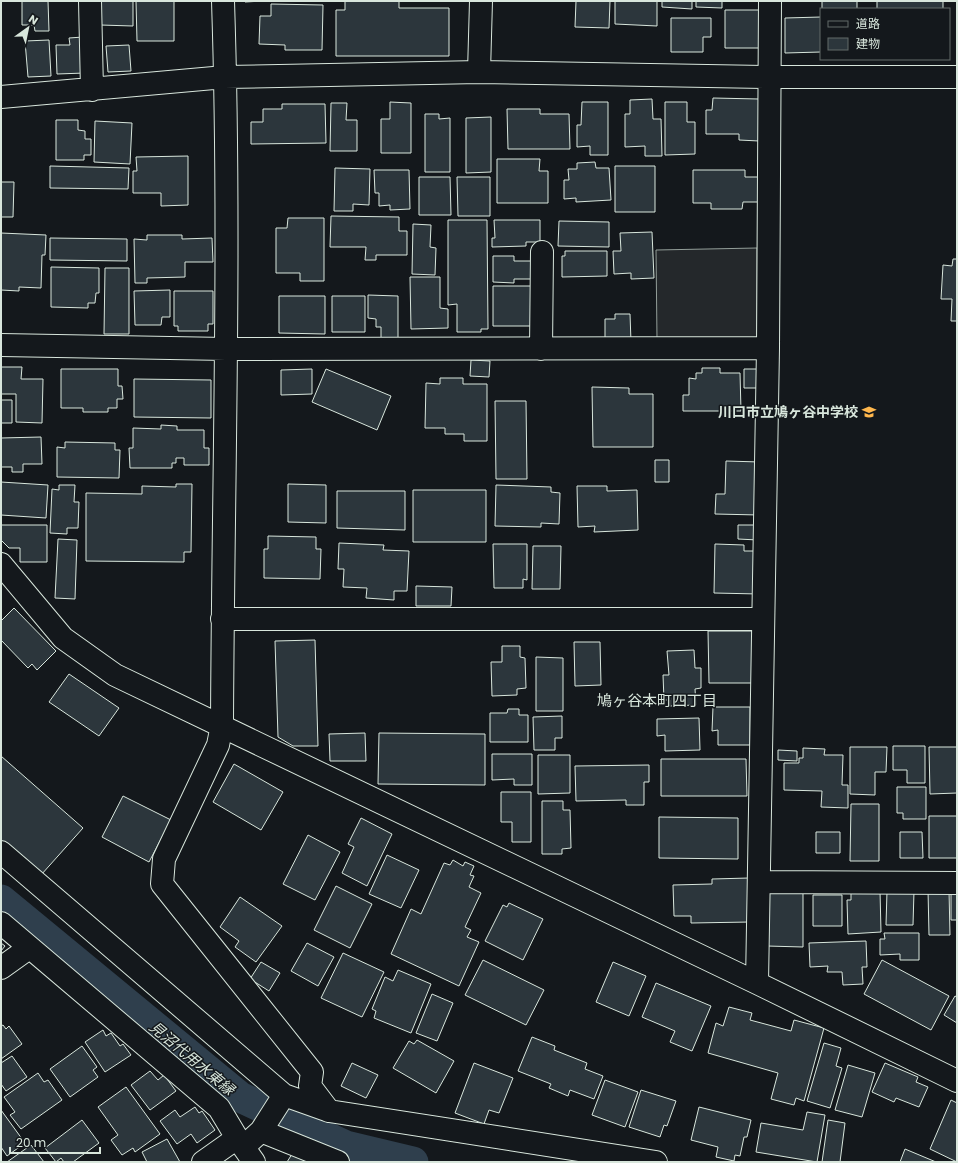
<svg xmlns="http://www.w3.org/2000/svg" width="958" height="1163" font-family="Poppins,'Noto Sans JP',sans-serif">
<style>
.parking{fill:#24282b;stroke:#939e99}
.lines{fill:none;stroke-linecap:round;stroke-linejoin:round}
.canal{stroke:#2f3f4d;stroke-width:31}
.building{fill:#2c363c;stroke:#d8e6dc}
.minor-casing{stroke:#d8e6dc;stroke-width:24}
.minor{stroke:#14181c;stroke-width:22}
.labels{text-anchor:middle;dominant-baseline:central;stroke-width:3;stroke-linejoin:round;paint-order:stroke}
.poi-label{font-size:14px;font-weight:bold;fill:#d8e6dc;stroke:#14181c;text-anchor:end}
.neighbourhood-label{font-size:15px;fill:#d8e6dc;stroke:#14181c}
.water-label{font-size:15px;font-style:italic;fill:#d8e6dc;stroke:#14181c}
</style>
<rect width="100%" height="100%" fill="#14181c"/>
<path class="parking" d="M757,248v90l-100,2 -1,-90z"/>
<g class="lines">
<path class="canal" d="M1,900l239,197 106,49 67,16"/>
</g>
<path class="building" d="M22,1h26l1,30h-14l-1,-6h-12z
M100,1h33v25l-33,-1z
M136,1h38v40h-37z
M245,1h18l-18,1z
M345,1h54v7h50v48h-113v-46h9z
M576,1h34l-1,27 -34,-1z
M615,1h42v25l-42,-2z
M662,1h30v8l-30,-2z
M696,1h26v7l-26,-1z
M822,1h35v8h-35z
M877,1h66v8h-66z
M271,4l52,1 -1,45h-37v-5l-26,-1 1,-28h11z
M725,10h37v38h-37z
M821,17v35l-36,1v-35z
M671,18h40v19h-8v15h-32z
M83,37l2,36 -28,1 -1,-29h14l-1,-7z
M49,40l2,36 -23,1 -3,-36z
M129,45l2,26 -23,1 -2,-26z
M713,98l46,1v42l-20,-1v-6h-33v-24h6z
M652,99l1,20h8l1,37h-17v-10l-20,1v-33h5v-14z
M390,102l21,1v50h-30v-34h9z
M582,102h26v53h-18v-9l-13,1v-22h4z
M665,102h22v20h8v32l-30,1z
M331,103h16l-1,17h11v31h-27z
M282,104h43l1,39 -75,1v-22h12v-13h19z
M507,109h33v5h29l1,35h-62z
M425,114h14v5l11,-1v54h-25z
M491,117v55l-25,1v-55z
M56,120h22v10l7,1v8h6v16h-7v5h-28z
M95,121l37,2 -2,41 -36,-2z
M188,156v49l-27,1v-13h-28v-22h4l-1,-14z
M497,159h43l-1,12h9v32h-51z
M595,162l1,6h13l2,32 -35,2v-4l-12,1v-19h5l-1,-11h9v-6z
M50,166l79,2 -1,21 -78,-1z
M615,166h40v46h-40z
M335,168l35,1 -1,36 -16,-1v7h-19z
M374,170h35l1,39 -20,1v-5l-11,1v-13h-4z
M693,170h52v7h17v25h-19l-1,7h-31v-6h-18z
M419,177h31l1,38h-32z
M457,177h33v39h-32z
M1,182h13l-1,35h-12z
M331,216l68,1v14h8v24h-31v5h-11l1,-13h-36z
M288,218h36v63h-24v-8h-24v-45h11z
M448,220h39l1,109h-7v3h-24v-28l-9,1z
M494,220h46v22h-14v4l-34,1v-9h3z
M559,221l50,1v25l-51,-1z
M413,224l18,1 -1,22 6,1 -1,27 -23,-1z
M652,232l2,46 -23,1v-6l-17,1 -1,-23h8l-1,-18z
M1,233l45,2 -1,20h-3l-1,33 -22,-1v4l-18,-1z
M147,235h35v4l30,-1 1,24h-28v15l-38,1v5h-12l-1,-44 13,1z
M50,238l77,1v22l-77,-1z
M565,251h42v25l-45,1v-21h3z
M493,256h21v5h20v18h-20v4l-21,-1z
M953,259h4v62h-6l1,-22h-11l2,-34 9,1z
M51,267l48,1v25h-3l-1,10h-7v5l-37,-1z
M105,268h24v66h-25z
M410,277h30v31l8,1v19l-37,1z
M493,286h42v40h-42z
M170,290v27h-8l-1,8h-26l-1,-34z
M174,291h39v33h-5v7h-30v-5h-4z
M368,295l30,1v43h-17v-12h-5v-8l-8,-1z
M279,296h46v38l-46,-1z
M332,296h33v36h-33z
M615,314h15l1,28 -26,-3v-20h10z
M471,360l19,1 -1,16 -19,-1z
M1,367h21l-1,12h22l-1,44 -26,-1v-28h-15z
M702,368h18v5h20l1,38h-58v-16h6v-17l7,1v-6h6z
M61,369h57v17h4l1,13h-6v9h-9v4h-25v-4h-22z
M312,369v25l-31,1v-25z
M326,369l65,27 -14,34 -65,-28z
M744,369h15v19h-15z
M440,378h23v6h24v57h-23v-7h-19v-6h-20l1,-45 14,1z
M134,379l77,1v38l-77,-1z
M592,387l37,1v6h24v53h-60z
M1,400h11v23h-11z
M495,401h31l1,78h-31z
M161,425l16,1v4h27v18h5v17h-25v-7h-8v5h-4v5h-42l-1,-20h4v-20l28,1z
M41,437l1,27h-19v8h-11v-5h-11v-29z
M65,442l50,1v7h5l-1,28 -62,-1v-30l8,1z
M655,460h14v22h-14z
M726,461l34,1 -1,53 -44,-1 1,-20h9z
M1,482l47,3 -2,33 -45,-3z
M176,484h16l-1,68h-7v10l-98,-1v-68l56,1v-8l34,1z
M288,484l38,1v38l-38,-1z
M59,485h16l-1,17h5l-1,26h-11v6l-17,-1 2,-44 7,1z
M496,485l55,2v5l9,1 -1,31 -18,-1v4l-46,-1z
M577,486h30v5l30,-1 1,40 -44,2 1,-6 -17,1z
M413,490h73v52h-73z
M337,491h68v39l-68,-2z
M1,525h46v37h-27v-14h-11l-8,-8z
M738,525h20v15l-20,-1z
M268,536l48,1v12h5l-1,30 -56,-1v-29h4z
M58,539l19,1 -2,59 -20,-1z
M339,543l45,2 -1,5 26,1 -2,40h-13v9l-28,-2 1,-10 -24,-1 1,-18h-6z
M493,544h34v36l-4,-1v9h-29z
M715,544l29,1v6h16l-1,43 -45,-1z
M533,546h28l-1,43h-28z
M416,586l36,1 -1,19h-35z
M14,608l42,43 -19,19 -5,-6 -4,4 -27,-28v-19z
M708,631h44l5,52h-48z
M315,640l3,106h-25l-15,-9 -3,-96z
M574,642h26l1,43 -26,1z
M502,646h18v11l5,1 1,30 -9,1v6l-25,1 -1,-34h11z
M694,650l1,18h6v20l-6,1 1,16 -26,1v-6h-6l-1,-25h6l-2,-24z
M536,657l27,1v53h-27z
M69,674l50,34 -20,28 -50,-34z
M713,707h37v38h-32v-15l-6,1z
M508,709h11v6h9v27h-38v-29h17z
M562,716v22h-7v12h-21l-1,-33z
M699,718l1,32 -35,1v-16l-8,1v-17z
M365,733l1,28h-36l-1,-27z
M379,733l106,1v51l-107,-1z
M893,746h32v37h-18v-13h-14z
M850,747h37l-1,25h-11v23l-25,-1z
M929,747h28v46l-27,1z
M803,748l22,1 -1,6h19l-1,30h6v23l-27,-1 1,-16 -38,-1v-27h15v-5h4z
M778,750l19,1v10l-19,-1z
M492,754h40v31h-18v-6l-22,1z
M538,755h32v38l-32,1z
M1,756l82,72 -42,47 -40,-35z
M661,759h85l1,37h-86z
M234,764l49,28 -22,38 -48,-28z
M649,765v17h-5v23h-18v-5l-50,1 -1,-35z
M897,787h29v32h-23v-6h-6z
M501,792h30v50h-19v-20h-11z
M123,796l48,24 -22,42 -47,-25z
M542,801h21v9h7l1,38 -9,1v5h-20z
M851,804h28v57h-29z
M929,816h28v42h-28z
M659,817l79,1v41l-79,-1z
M361,818l31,16 -25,52 -25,-13 12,-26 -6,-3z
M816,832h24v21h-24z
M900,832h22l1,26h-23z
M308,835l32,17 -25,48 -32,-16z
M387,855l32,15 -18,38 -32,-14z
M453,860l10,6 2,-4 9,4 -4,9 4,1 -5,11 12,6 -16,34 6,3 -4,7 12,5 -20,44 -68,-32 20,-45 10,5 23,-51 6,2z
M749,878l1,44 -59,1v-7h-17l-1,-31 39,-1v-5z
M336,886l36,18 -22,44 -36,-18z
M767,889h36v58l-36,-1z
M928,890h21l1,45h-21z
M951,890h6v30h-6z
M880,891l1,41 -33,2 -1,-34h4v-8z
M887,891h27l-1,34h-27z
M813,895h29v31h-29z
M240,897l42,29 -26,36 -21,-15 4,-6 -19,-14z
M509,903l34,16 -20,41 -38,-19 18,-36 4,2z
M884,933h35v27h-19v-6l-20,1v-16h5z
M866,941l1,26h-5l1,17 -20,1 -1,-13h-15l1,-6 -18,1 -1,-24z
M1,943l4,3 -4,5z
M307,943l27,14 -16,29 -27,-15z
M343,953l41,19 -22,45 -41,-19z
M483,960l61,30 -18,35 -61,-30z
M882,960l67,36 -18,34 -67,-36z
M261,962l19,11 -11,18 -19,-12z
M613,962l33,14 -17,40 -33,-14z
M398,970l33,14 -20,49 -37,-15 2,-7 -4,-2 13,-32 8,4z
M656,983l55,23 -19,45 -22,-9 5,-11 -33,-14z
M432,994l21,9 -16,38 -21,-8z
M955,996l2,1v26l-13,-8z
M729,1007l23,6 -2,7 41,11 3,-11 30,8 -20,73 -8,-3 -2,7 -23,-6 7,-26 -70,-20 8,-30 7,3z
M3,1025l3,4 3,-3 13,18 -21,15v-33z
M103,1030l3,6 5,-3 9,13 3,-2 8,11 -26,17 -20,-30z
M532,1037l23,9 -1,4 33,13 -2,6 18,7 -9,23 -24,-9 -2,6 -19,-8 2,-4 -33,-13z
M417,1040l37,21 -18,32 -43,-25 16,-27 5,3z
M824,1043l17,5 -5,18 6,2 -12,40 -23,-7z
M82,1046l15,21 -4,3 5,7 -28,20 -20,-28z
M12,1056l15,21 -21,14 -5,-7v-21z
M352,1063l26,12 -12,23 -25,-12z
M474,1063l39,15 -14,35 -10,-3 -5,14 -29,-11z
M885,1063l33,14 -2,5 12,5 -9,20 -23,-9 -2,4 -22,-10z
M848,1065l27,8 -13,44 -27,-7z
M150,1071l8,9 6,-5 12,16 -26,19 -19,-25z
M38,1073l6,9 4,-2 14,20 -41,29 -11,-14 5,-3 -11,-15z
M605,1080l33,12 -13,35 -33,-12z
M126,1087l34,47 -25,18 -2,-4 -11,7 -11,-15 7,-5 -20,-28z
M641,1090l35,11 -9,25 -3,-1 -4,12 -31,-10z
M951,1100l6,3v59l-27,-13z
M195,1107l4,6 3,-2 13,19 -18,13 -6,-9 -14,10 -17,-23 15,-11 5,7z
M699,1107l52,13 -4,17h-3l-4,19 -5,-1 -1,6 -18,-4 2,-10 -27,-7z
M1,1110l24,33 -18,13 -6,-9z
M807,1112l18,3 -8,47 -61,-10 5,-29 42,7z
M82,1120l17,23 -26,19h-9l-3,-4 -5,4 -11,-14z
M828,1120l17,3 -5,39h-18z
M167,1139l13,23h-33l-5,-10z
M31,1145l13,17h-37z
M905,1149l31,13h-36z
M292,1154l16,8h-21z"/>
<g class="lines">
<defs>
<path id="minor" d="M90,1l2,89
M223,1c8,241 0,483 -1,724l-4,20 -54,114 -2,25 150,188 -2,14 19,25
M479,72l2,-71
M1,97l224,-20 254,-5 291,5h187
M1,345l225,4 542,-1
M541,349l1,-97
M1,564l62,74 52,37 642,308 200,98
M222,619h541
M1,852l283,243 45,16 327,51
M760,882l197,1
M1,923l218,185 18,30 17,24
M1,968l28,-20
M757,983l11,-635 2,-347
M261,1131l77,31
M250,1141l11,-10 23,-36
M203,1162l34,-24"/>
</defs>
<use href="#minor" class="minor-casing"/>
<use href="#minor" class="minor"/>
</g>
<defs>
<symbol id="school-bare" viewBox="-9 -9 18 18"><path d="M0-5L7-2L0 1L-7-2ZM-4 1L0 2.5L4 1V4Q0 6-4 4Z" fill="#ffb74d" stroke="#14181c" stroke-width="2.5" paint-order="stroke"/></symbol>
</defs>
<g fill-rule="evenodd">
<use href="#school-bare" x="859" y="402" width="20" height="20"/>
</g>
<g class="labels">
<g class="poi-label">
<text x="858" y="412">川口市立鳩ヶ谷中学校</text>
</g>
<g class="neighbourhood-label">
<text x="657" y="700">鳩ヶ谷本町四丁目</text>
</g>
<g class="water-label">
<text transform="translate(192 1058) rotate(40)">見沼代用水東縁</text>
</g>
</g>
<rect width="958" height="1163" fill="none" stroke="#d8e6dc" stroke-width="4"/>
<rect x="820" y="8" width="130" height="52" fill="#14181c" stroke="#626a69"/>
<rect x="828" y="21" width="20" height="6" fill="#14181c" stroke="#626a69"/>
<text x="856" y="28" font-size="12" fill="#d8e6dc">道路</text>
<rect x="828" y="38" width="20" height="12" fill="#2c363c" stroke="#626a69"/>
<text x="856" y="48" font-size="12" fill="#d8e6dc">建物</text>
<g transform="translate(28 28) rotate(33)" stroke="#14181c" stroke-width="3" paint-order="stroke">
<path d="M0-3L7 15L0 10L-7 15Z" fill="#d8e6dc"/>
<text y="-6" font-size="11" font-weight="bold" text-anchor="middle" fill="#d8e6dc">N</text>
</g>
<path d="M10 1147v6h90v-6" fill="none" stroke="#d8e6dc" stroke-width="2"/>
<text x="16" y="1147" font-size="12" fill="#d8e6dc" stroke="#14181c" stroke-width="3" paint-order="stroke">20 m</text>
</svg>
